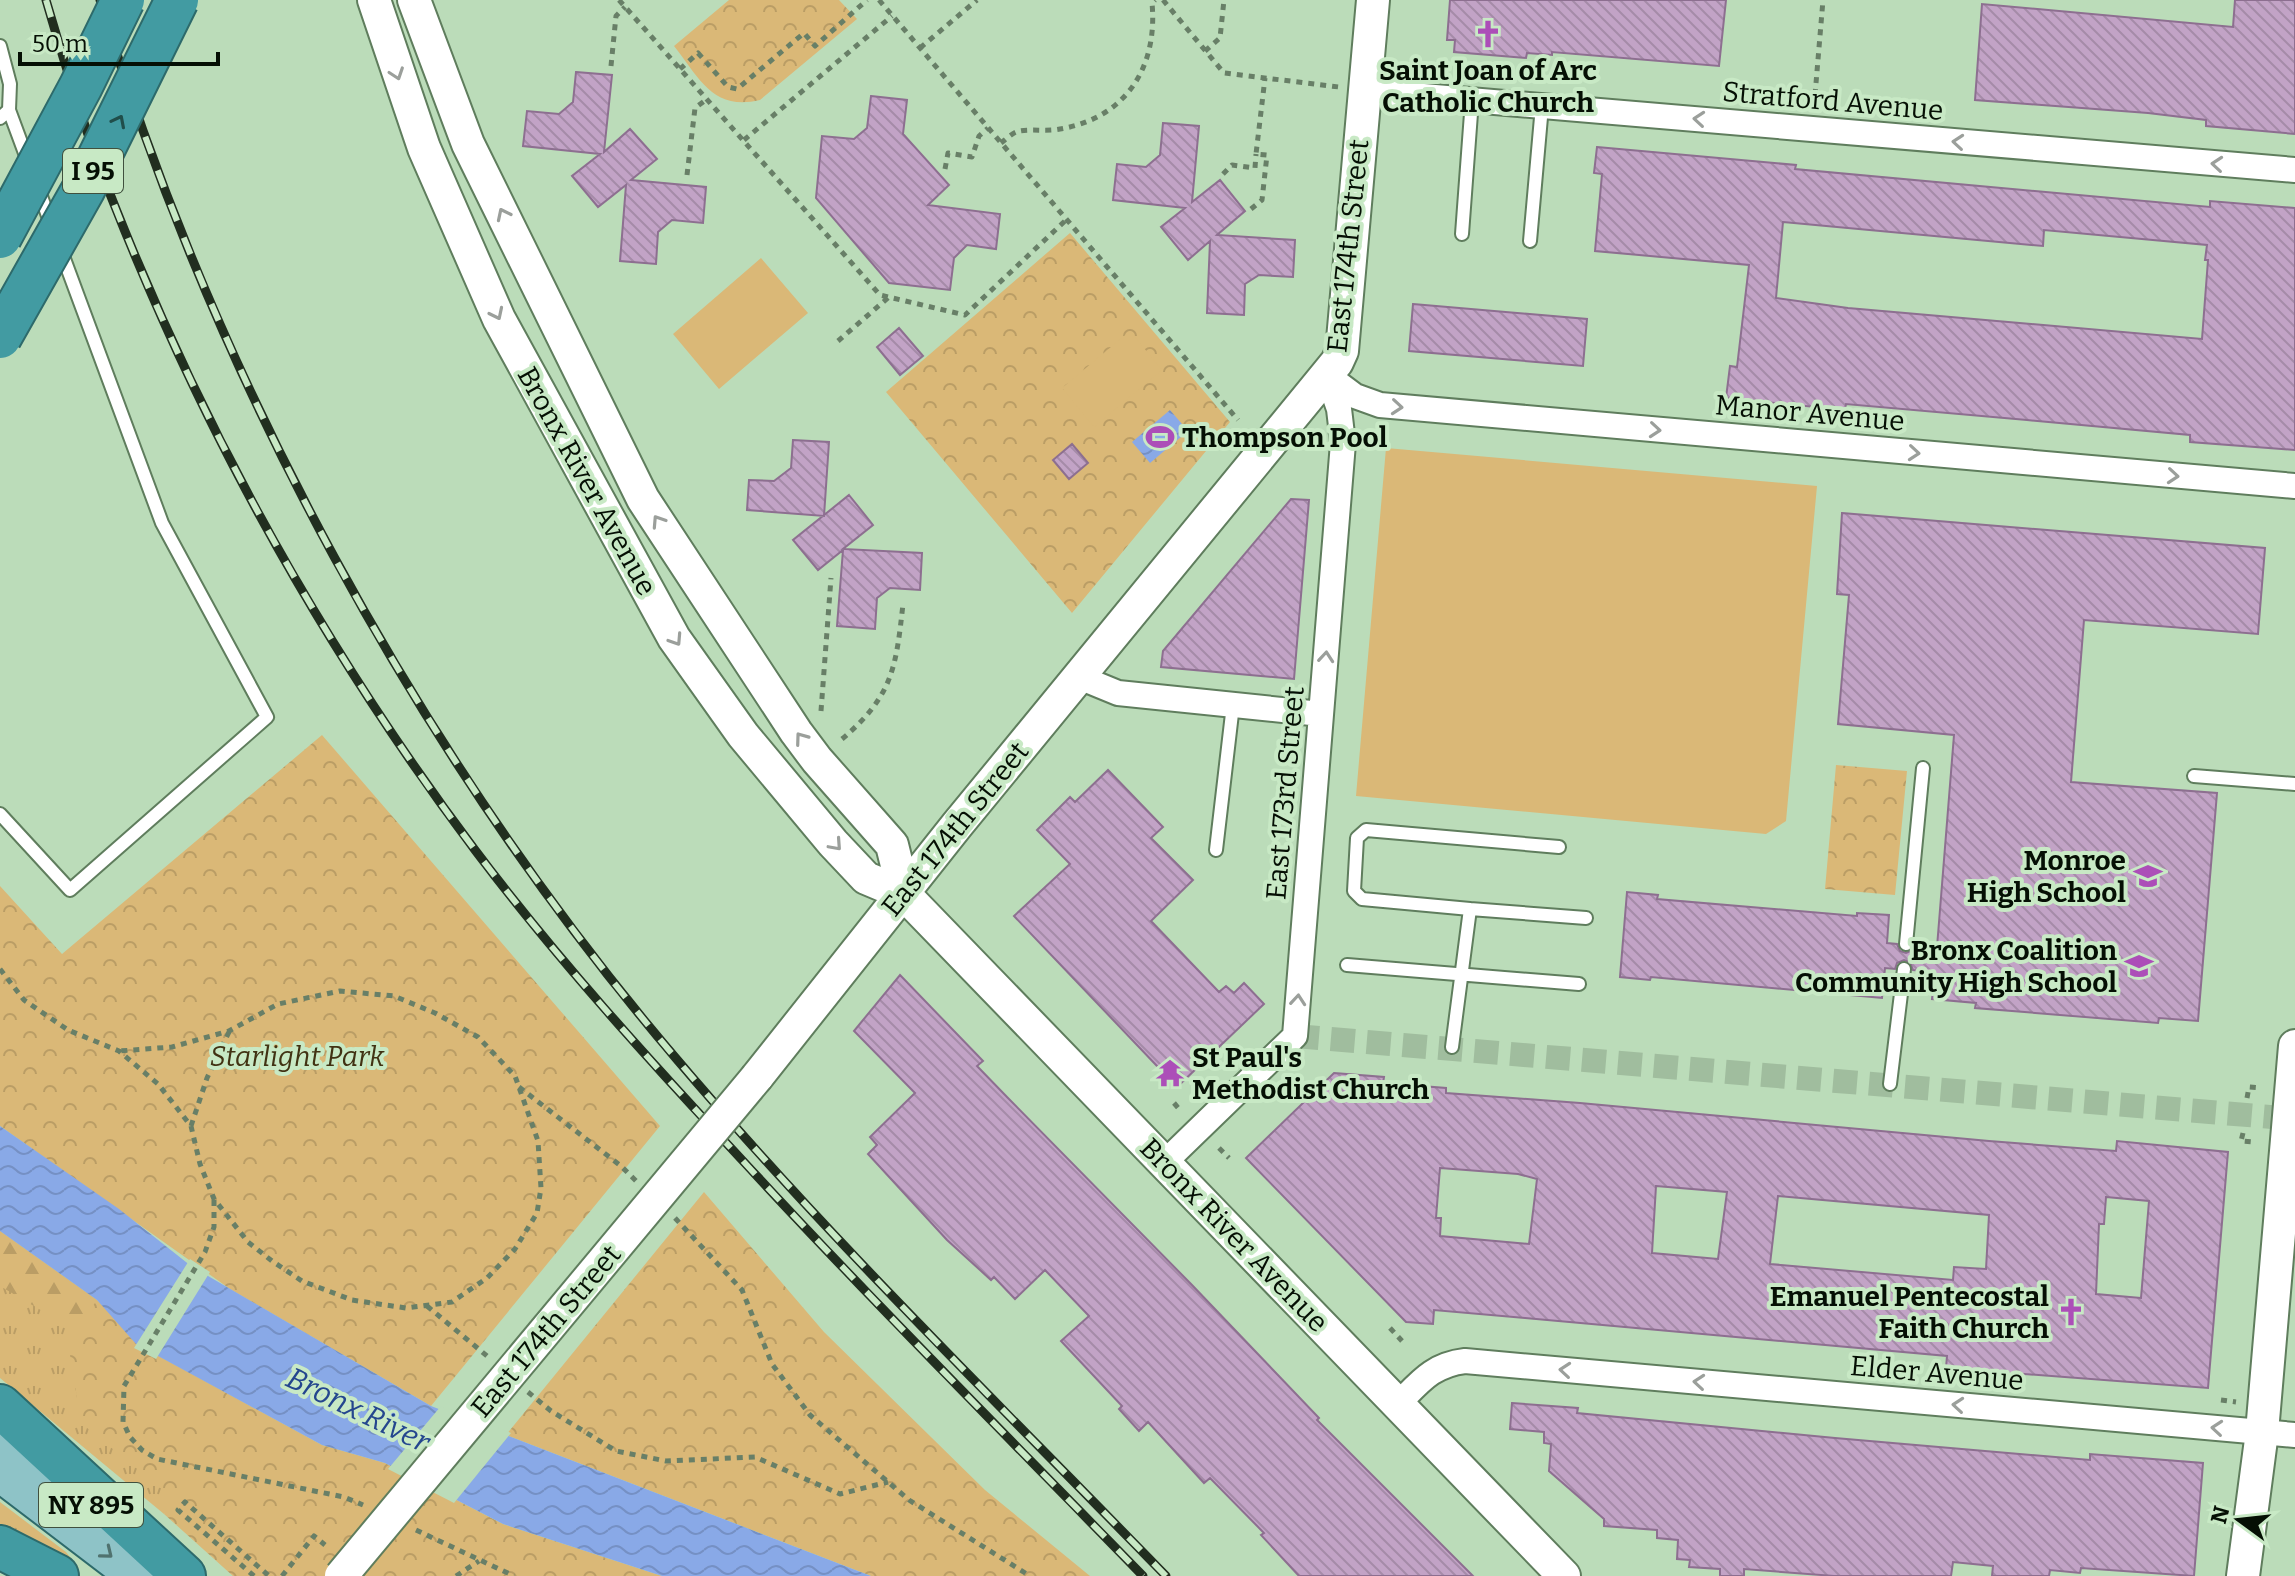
<svg xmlns="http://www.w3.org/2000/svg" width="2295" height="1576" font-family="Bitter,serif">
<style>
.grass{fill:url(#grass-tufts)}
.forest{fill:url(#forest-firs)}
.park{fill:url(#park-crowns)}
.pitch{fill:#dab877}
.water{fill:url(#water-waves)}
.pier{fill:#bbdcb9}
.building{fill:url(#building-back-hatch);stroke:#8d6f90;stroke-width:2;fill-rule:evenodd}
.lines{fill:none;stroke-linecap:round;stroke-linejoin:round}
.street-tunnel{stroke:#a0bd9e;stroke-width:24;stroke-dasharray:24 12;stroke-linecap:butt}
.lane-casing{stroke:#5f7d5d;stroke-width:16}
.street-casing{stroke:#5f7d5d;stroke-width:28}
.secondary-casing{stroke:#5f7d5d;stroke-width:36}
.primary-casing{stroke:#2d6a6b;stroke-width:40}
.highway-casing{stroke:#2d6a6b;stroke-width:46}
.path{stroke:#687f67;stroke-width:5;stroke-dasharray:6 6;stroke-linecap:butt}
.lane{stroke:#fff;stroke-width:12}
.street{stroke:#fff;stroke-width:24}
.secondary{stroke:#fff;stroke-width:32}
.primary{stroke:#8ec3c7;stroke-width:36}
.highway{stroke:#429ba2;stroke-width:42}
.rail-casing{stroke:#212e1f;stroke-width:9}
.rail{stroke:#c8e9c5;stroke-width:6;stroke-dasharray:18;stroke-linecap:butt}
.secondary-bridge-casing{stroke:#5f7d5d;stroke-width:36;stroke-linecap:butt}
.highway-bridge-casing{stroke:#2d6a6b;stroke-width:46;stroke-linecap:butt}
.secondary-bridge{stroke:#fff;stroke-width:32}
.highway-bridge{stroke:#429ba2;stroke-width:42}
.oneway{stroke:#9b9f9b}
.oneway2{stroke:#204e4b}
.oneway3{stroke:#50726f}
.labels{text-anchor:middle;dominant-baseline:central;stroke-width:8;stroke-linejoin:round;paint-order:stroke}
.shield{fill:#c8e9c5;stroke:#40503e;stroke-width:2}
.shield-label{font-size:26px;font-weight:bold;fill:#050f04}
.poi-label{font-size:28px;font-weight:bold;fill:#050f04;stroke:#c8e9c5;text-anchor:end}
.street-label{font-size:28px;fill:#050f04;stroke:#c8e9c5}
.park-label{font-size:28px;font-style:italic;fill:#413213;stroke:#c8e9c5}
.water-label{font-size:30px;font-style:italic;fill:#24468e;stroke:#c8e9c5}
</style>
<defs>
<pattern id="grass-tufts" width="24" height="20" patternUnits="userSpaceOnUse" patternTransform="scale(2)"><rect width="24" height="20" fill="#dab877"/><path d="M3 7l-1-3M5 7V3M7 7l1-3M15 17l-1-3M17 17v-4M19 17l1-3" fill="none" stroke="#ba9d65"/></pattern>
<pattern id="forest-firs" width="22" height="20" patternUnits="userSpaceOnUse" patternTransform="scale(2)"><rect width="22" height="20" fill="#dab877"/><path d="M5 1l3.5 6h-7zM16 11l3.5 6h-7z" fill="#ba9d65"/></pattern>
<pattern id="park-crowns" width="20" height="18" patternUnits="userSpaceOnUse" patternTransform="scale(2)"><rect width="20" height="18" fill="#dab877"/><path d="M2 6a3 3 0 1 1 6 0M12 15a3 3 0 1 1 6 0" fill="none" stroke="#ba9d65"/></pattern>
<pattern id="water-waves" width="16" height="10" patternUnits="userSpaceOnUse" patternTransform="scale(2)"><rect width="16" height="10" fill="#89a9e7"/><path d="M0 5q4-4 8 0t8 0" fill="none" stroke="#7590c4"/></pattern>
<pattern id="building-back-hatch" width="6" height="6" patternUnits="userSpaceOnUse" patternTransform="scale(2)"><rect width="6" height="6" fill="#c2a3c6"/><path d="M-1 5l2 2M0 0l6 6M5-1l2 2" fill="none" stroke="#a58ba8"/></pattern>
</defs>
<rect width="100%" height="100%" fill="#bbdcb9"/>
<path class="grass" d="M0,1231l97,69 89,191 -22,23 -164,-136z
M0,1502l66,50 13,16 -79,-38z"/>
<path class="forest" d="M0,1231l97,69 9,44 -62,-32 -44,-26z"/>
<path class="park" d="M729,0h110l18,19 -97,81c-47,11 -60,-21 -86,-54z
M1070,233l160,189 -158,191 -186,-221z
M322,735l338,391 -229,280 -201,-117 -230,-163v-240l62,68z
M1836,765l71,6 -12,124 -70,-6z
M704,1192l120,140 161,158 105,86h-219l-365,-141z
M97,1300l62,56 163,89 63,18 118,61 159,52h-429l-69,-62 9,-16 -92,-75 -13,-81z"/>
<path class="pitch" d="M761,258l47,55 -89,76 -46,-55z
M1130,331l32,39 -68,57 -32,-39z
M1386,448l431,38 -31,335 -20,13 -410,-38z"/>
<path class="water" d="M1170,410l18,21 -38,32 -18,-21z
M0,1126l119,83 72,57 240,140 440,170h-209l-159,-52 -118,-61 -63,-18 -186,-101 -39,-44 -97,-69z"/>
<path class="pier" d="M190,1259l20,13 -54,87 -22,-11z
M441,1406l70,27 -57,70 -66,-34z"/>
<path class="building" d="M1450,0h276l-7,66 -167,-14v3l-25,-2 -1,5 -72,-6 1,-12h-8z
M2235,0h60v134l-89,-8v-6l-58,-7 -173,-13 7,-96 251,23z
M576,72l36,3 -8,77 26,-23 27,30 -26,21 75,7 -3,36 -31,-3 -14,12 -2,32 -36,-3 6,-76 -28,22 -26,-31 28,-22 -77,-8 4,-35 32,3 14,-12z
M871,96l36,4 -4,34 46,51 -21,20 72,9 -4,35 -29,-4 -13,13 -4,32 -61,-7 -73,-85 6,-62 32,3 13,-11z
M1163,123l36,3 -7,76 28,-22 25,31 -28,24 78,5 -2,37 -34,-2 -14,9 -1,31 -37,-2 3,-72 -22,19 -27,-33 24,-19 -72,-8 4,-36 29,3 14,-12z
M1597,147l199,18 -1,4 415,38v-6l85,7v242l-105,-8v-7l-163,-15 -181,-16 -1,6 -119,-12 4,-32 7,1 12,-102 -154,-14 7,-77 -8,-1zM1783,222l260,24 1,-16 163,15 -2,15h3l-6,79 -354,-31 -72,-10z
M1413,304l174,15 -4,47 -174,-15z
M899,328l24,28 -23,19 -23,-28z
M793,440l36,2 -5,74 -77,-6 2,-30 25,1 17,-13z
M1072,444l16,19 -19,16 -16,-19z
M849,495l24,30 -30,24 79,4 -2,37 -30,-2 -13,10 -2,31 -38,-3 6,-76 -25,20 -25,-30z
M1291,499l18,1 -15,179 -133,-12 2,-16z
M1842,513l423,35 -7,86 -174,-14 -13,162 146,11 -19,228 -39,-3 -1,5 -183,-15 1,-5 -44,-4 3,-27 -22,-2 -3,-8 -6,-2 -7,3 -2,6 -10,-1 -3,30 -231,-21 -1,3 -30,-3 7,-85 31,3 -1,4 200,17v-3l32,2 -2,28 10,1 3,7 6,2 7,-3 2,-5 22,2 17,-212 -116,-11 11,-129 -12,-1z
M1108,770l55,57 -12,11 42,42 -42,41 68,71 7,-6 8,7 10,-10 20,21 -87,83 -163,-171 56,-52 -33,-34 33,-33 5,5z
M900,975l83,86 -6,5 30,31 185,188 127,133 -2,2 156,156h-174l-38,-41 3,-2 -54,-55 -6,5 -56,-61 -9,9 -20,-22 3,-3 -61,-65 28,-25 -44,-46 -30,29 -21,-22 -3,3 -44,-40 -79,-86 9,-9 -7,-8 45,-44 -61,-62z
M1334,1073l50,4 -1,6 63,5v5l134,10 409,38 127,10 1,-10 111,11 -20,236 -262,-20 1,-12 -422,-38 -91,-8 -1,14 -27,-2 -160,-164zM1440,1168l78,6 19,5 -8,65 -89,-8 1,-18h-5zM1656,1186l71,6 -9,67 -66,-6zM1778,1196l211,19 -3,54 -32,-2 -1,13 -183,-16zM2106,1197l43,4 -8,97 -45,-4 3,-70h5z
M1512,1403l66,5 -1,5 258,25 255,22v-6l113,9 -9,113 -113,-8 -1,5 -30,-3 -1,6h-57l1,-10 -40,-4 -2,14h-117l-90,-7v7h-24v-7l-31,-2 1,-7 -13,-1 1,-19 -21,-2v-8l-53,-4v-7l-55,-48 2,-27 -7,-1v-11l-34,-3z"/>
<g class="lines">
<path class="street-tunnel" d="M1295,1036l1000,83"/>
<defs>
<path id="lane" d="M0,46l10,38 -1,26 -9,8
M9,110l20,54
M38,188l14,39
M1462,234l10,-134
M1530,241l12,-135
M2194,776l101,8
M0,814l70,76 197,-173 -105,-194 -102,-275
M1216,850l17,-145
M1470,909l116,9
M1906,944l17,-176
M1347,965l232,19
M1452,1047l18,-138 -108,-10 -8,-8 3,-53 9,-8 193,17
M1890,1084l14,-115"/>
<path id="street" d="M1365,91l930,79
M1327,375l28,21 25,9 915,81
M1079,677l39,16 203,21
M1164,1163l131,-127 48,-593 -4,-34 -11,-32
M1398,1404c22,-22 34,-39 67,-43l830,74"/>
<path id="secondary" d="M374,0l50,148 75,171 175,319 69,97 90,108 33,35 38,16 660,682
M414,0l54,144 175,355 153,233 21,28 75,85 12,49
M757,1077l200,-252 380,-463 5,-11 31,-351
M2243,1576l19,-144 33,-386"/>
<path id="primary" d="M0,1438l58,43
M0,1473l135,103"/>
<path id="highway" d="M0,1406l184,170
M0,1547l57,29"/>
</defs>
<use href="#lane" class="lane-casing"/>
<use href="#street" class="street-casing"/>
<use href="#secondary" class="secondary-casing"/>
<use href="#primary" class="primary-casing"/>
<use href="#highway" class="highway-casing"/>
<path class="path" d="M619,0l261,295 85,20 101,-95
M879,0l359,420
M1163,0l61,73 115,14
M920,48l57,-48
M1205,51l15,-13 4,-38
M611,66l5,-50 9,-9
M680,69l18,-16 30,34 9,2 67,-56 11,13 52,-46
M1814,107l9,-107
M744,140l148,-124
M1001,143c4,-3 10,-9 15,-11 12,-4 30,0 44,-3 66,-11 98,-62 92,-126l3,-3
M945,169l3,-16 24,4 7,-21 9,-8
M1223,174l9,-9 23,3 1,-14
M687,175l8,-67 12,-9
M1251,209l11,-9 5,-45 -11,-1 9,-76
M838,341l51,-44
M821,711l10,-133
M842,739c51,-43 54,-72 61,-135
M0,969l24,31 44,30 51,21 39,33 33,42 9,38 14,35 34,43 24,19 30,20 50,19 54,8 46,-6 35,-24 28,-29 22,-36 4,-25 -3,-47 -23,-65 -37,-39 -43,-24 -41,-17 -54,-5 -62,13 -49,27 -57,16 -53,4
M519,1087l102,79 15,15
M2247,1098l2,-11 12,1
M1174,1103l6,7
M191,1126l16,-48 22,-46
M2243,1133l-2,8 12,1
M1219,1148l10,10
M214,1200v27l-9,25 -81,134 -1,36 7,15 12,13 15,9 187,38 19,8
M675,1218l67,72 30,74 38,51 99,85 121,76
M427,1306l60,50
M1390,1328l12,13
M528,1392l23,19 65,40 50,10 89,-4 85,37 48,-12
M2221,1400l15,2
M416,1530l98,46
M254,1576l-76,-66 7,-8 84,74
M282,1576l32,-40 11,9
M456,1576l23,-15"/>
<use href="#lane" class="lane"/>
<use href="#street" class="street"/>
<use href="#secondary" class="secondary"/>
<use href="#primary" class="primary"/>
<use href="#highway" class="highway"/>
<defs>
<path id="rail" d="M46,0c20,68 41,138 68,204 91,230 212,448 361,646 82,109 175,211 268,311 130,141 266,277 400,415
M100,0c114,377 319,756 574,1056 154,182 326,349 492,520"/>
</defs>
<use href="#rail" class="rail-casing"/>
<use href="#rail" class="rail"/>
<defs>
<path id="secondary-bridge" d="M341,1576l416,-499"/>
<path id="highway-bridge" d="M0,237l81,-151 42,-86
M0,337l83,-147 94,-190"/>
</defs>
<use href="#secondary-bridge" class="secondary-bridge-casing"/>
<use href="#highway-bridge" class="highway-bridge-casing"/>
<use href="#secondary-bridge" class="secondary-bridge"/>
<use href="#highway-bridge" class="highway-bridge"/>
</g>
<defs><path id="oneway-chevron" d="M-2-3.5L2.5 0L-2 3.5" fill="none" stroke-width="1.6" stroke-linecap="round" stroke-linejoin="round" transform="scale(2)"/></defs>
<g class="oneway">
<use href="#oneway-chevron" transform="translate(397 74) rotate(71)"/>
<use href="#oneway-chevron" transform="translate(1699 119) rotate(-175)"/>
<use href="#oneway-chevron" transform="translate(1958 142) rotate(-175)"/>
<use href="#oneway-chevron" transform="translate(2217 164) rotate(-175)"/>
<use href="#oneway-chevron" transform="translate(503 214) rotate(-116)"/>
<use href="#oneway-chevron" transform="translate(497 314) rotate(64)"/>
<use href="#oneway-chevron" transform="translate(1397 407) rotate(5)"/>
<use href="#oneway-chevron" transform="translate(1655 430) rotate(5)"/>
<use href="#oneway-chevron" transform="translate(1914 453) rotate(5)"/>
<use href="#oneway-chevron" transform="translate(2173 476) rotate(5)"/>
<use href="#oneway-chevron" transform="translate(658 521) rotate(-123)"/>
<use href="#oneway-chevron" transform="translate(676 640) rotate(57)"/>
<use href="#oneway-chevron" transform="translate(1326 657) rotate(-85)"/>
<use href="#oneway-chevron" transform="translate(801 738) rotate(-126)"/>
<use href="#oneway-chevron" transform="translate(836 845) rotate(48)"/>
<use href="#oneway-chevron" transform="translate(1298 1000) rotate(-85)"/>
<use href="#oneway-chevron" transform="translate(1565 1370) rotate(-175)"/>
<use href="#oneway-chevron" transform="translate(1699 1382) rotate(-175)"/>
<use href="#oneway-chevron" transform="translate(1958 1405) rotate(-175)"/>
<use href="#oneway-chevron" transform="translate(2217 1428) rotate(-175)"/>
</g>
<use class="oneway2" href="#oneway-chevron" transform="translate(119 121) rotate(-63)"/>
<use class="oneway3" href="#oneway-chevron" transform="translate(107 1553) rotate(39)"/>
<defs>
<symbol id="church-bare" viewBox="-9 -9 18 18"><path d="M-1.2-6h2.4v3.5h3.3v2.4h-3.3V6h-2.4V-.1h-3.3v-2.4h3.3Z" fill="#ac4eb8" stroke="#c8e9c5" stroke-width="2.5" paint-order="stroke"/></symbol>
<symbol id="stadium-bare" viewBox="-9 -9 18 18"><path d="M0-5a6.5 5 0 1 0 0 10a6.5 5 0 1 0 0-10ZM-3.5-1.8h7v3.6h-7Z" fill="#ac4eb8" stroke="#c8e9c5" stroke-width="2.5" paint-order="stroke"/></symbol>
<symbol id="school-bare" viewBox="-9 -9 18 18"><path d="M0-5L7-2L0 1L-7-2ZM-4 1L0 2.5L4 1V4Q0 6-4 4Z" fill="#ac4eb8" stroke="#c8e9c5" stroke-width="2.5" paint-order="stroke"/></symbol>
<symbol id="temple-bare" viewBox="-9 -9 18 18"><path d="M0-6L5-2H3V0L6.5 2.5H4V6H1.5V3h-3V6H-4V2.5H-6.5L-3 0V-2H-5Z" fill="#ac4eb8" stroke="#c8e9c5" stroke-width="2.5" paint-order="stroke"/></symbol>
</defs>
<g fill-rule="evenodd">
<use href="#church-bare" x="1468" y="14" width="40" height="40"/>
<use href="#stadium-bare" x="1140" y="417" width="40" height="40"/>
<use href="#school-bare" x="2128" y="856" width="40" height="40"/>
<use href="#school-bare" x="2119" y="946" width="40" height="40"/>
<use href="#temple-bare" x="1150" y="1053" width="40" height="40"/>
<use href="#church-bare" x="2051" y="1292" width="40" height="40"/>
</g>
<g class="labels">
<g class="shield">
<rect x="63" y="149" width="60" height="44" rx="6"/>
<rect x="39" y="1483" width="104" height="44" rx="6"/>
</g>
<g class="shield-label">
<text x="93" y="171">I 95</text>
<text x="91" y="1505">NY 895</text>
</g>
<g class="poi-label">
<text x="1488" y="70" text-anchor="middle">Saint Joan of Arc<tspan x="1488" dy="32">Catholic Church</tspan></text>
<text x="1182" y="437" text-anchor="start">Thompson Pool</text>
<text x="2126" y="860">Monroe<tspan x="2126" dy="32">High School</tspan></text>
<text x="2117" y="950">Bronx Coalition<tspan x="2117" dy="32">Community High School</tspan></text>
<text x="1192" y="1057" text-anchor="start">St Paul's<tspan x="1192" dy="32">Methodist Church</tspan></text>
<text x="2049" y="1296">Emanuel Pentecostal<tspan x="2049" dy="32">Faith Church</tspan></text>
</g>
<g class="street-label">
<text transform="translate(1833 101) rotate(5)">Stratford Avenue</text>
<text transform="translate(1348 246) rotate(-84)">East 174th Street</text>
<text transform="translate(1810 413) rotate(5)">Manor Avenue</text>
<text transform="translate(587 481) rotate(61)">Bronx River Avenue</text>
<text transform="translate(1285 793) rotate(-85)">East 173rd Street</text>
<text transform="translate(955 829) rotate(-51)">East 174th Street</text>
<text transform="translate(1234 1235) rotate(46)">Bronx River Avenue</text>
<text transform="translate(546 1331) rotate(-50)">East 174th Street</text>
<text transform="translate(1937 1373) rotate(5)">Elder Avenue</text>
</g>
<g class="park-label">
<text x="297" y="1056">Starlight Park</text>
</g>
<g class="water-label">
<text transform="translate(358 1410) rotate(26)">Bronx River</text>
</g>
</g>
<g transform="translate(2239 1520) rotate(285)" stroke="#c8e9c5" stroke-width="6" paint-order="stroke">
<path d="M0-6L14 30L0 20L-14 30Z" fill="#050f04"/>
<text y="-12" font-size="22" font-weight="bold" text-anchor="middle" fill="#050f04">N</text>
</g>
<path d="M20 52v12h198v-12" fill="none" stroke="#050f04" stroke-width="4"/>
<text x="32" y="52" font-size="24" fill="#050f04" stroke="#c8e9c5" stroke-width="6" paint-order="stroke">50 m</text>
</svg>
